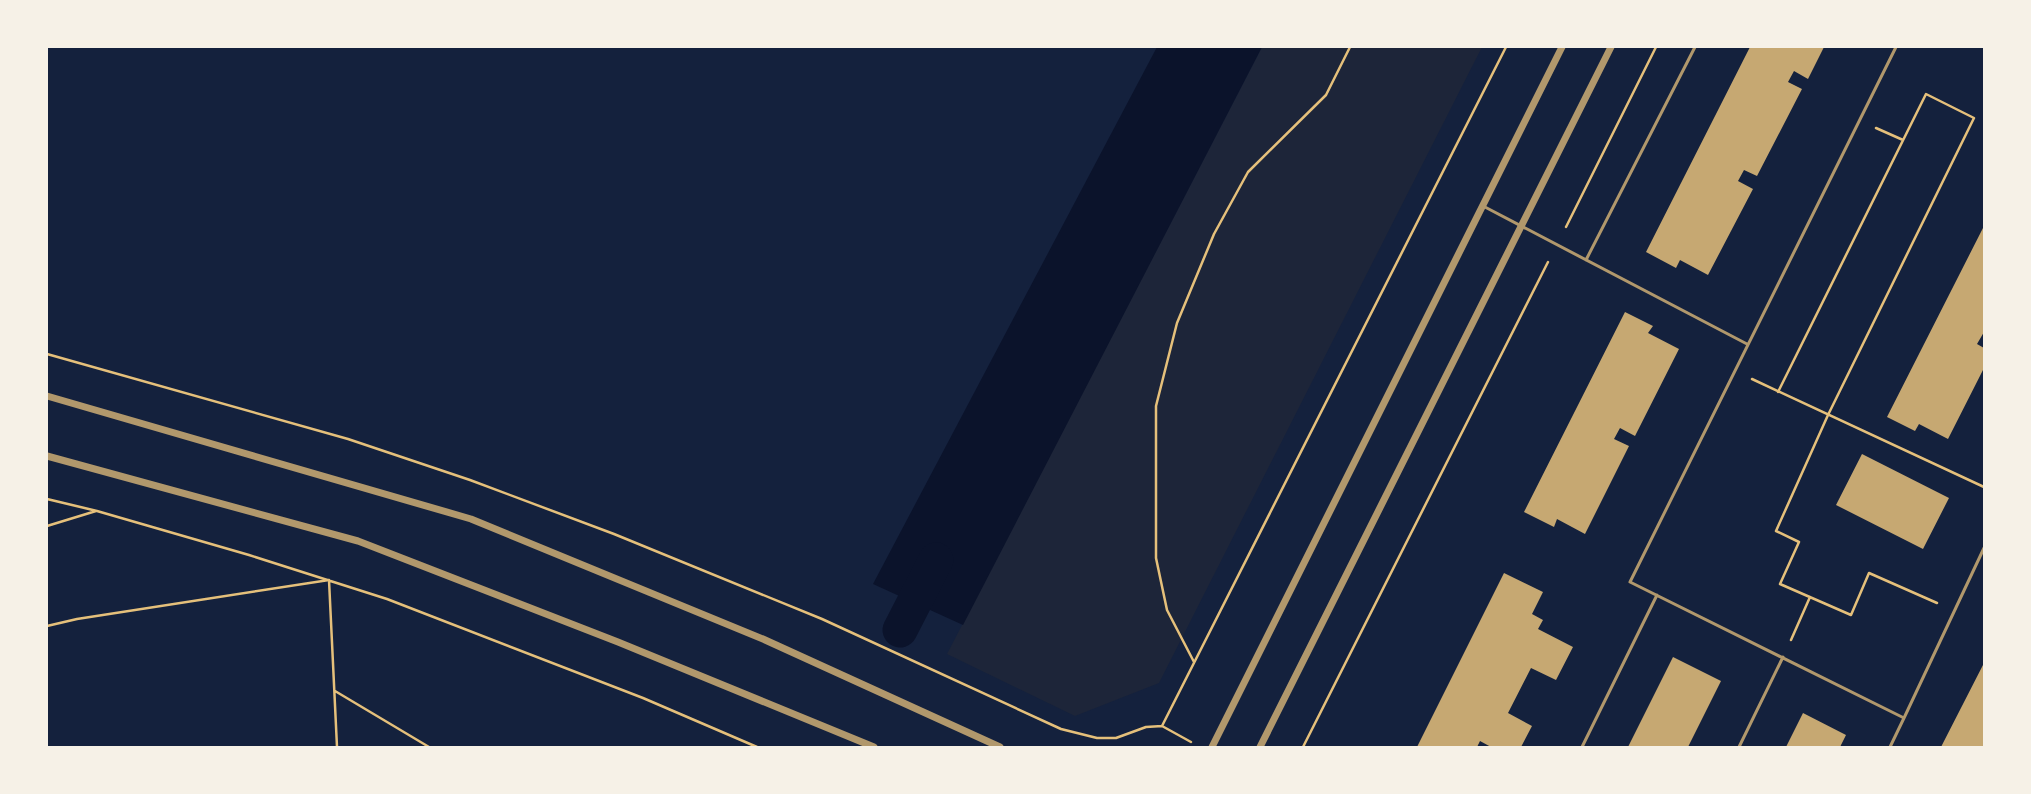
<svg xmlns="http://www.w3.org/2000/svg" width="2031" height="794" font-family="Figtree,sans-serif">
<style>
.green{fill:#1d2539}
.water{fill:#0b132b}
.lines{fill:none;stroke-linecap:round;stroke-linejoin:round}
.canal{stroke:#0b132b;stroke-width:35}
.building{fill:#c6a872}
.path{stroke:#e5c07b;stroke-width:2.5}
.service{stroke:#b1986c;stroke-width:3}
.tertiary{stroke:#b1986c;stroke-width:7}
</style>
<rect width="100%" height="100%" fill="#14213d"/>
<path class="green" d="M1262,47h220l-323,636 -84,33 -128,-62z"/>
<path class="water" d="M1157,47h105l-299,578 -90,-41z"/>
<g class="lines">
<path class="canal" d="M900,630l36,-70"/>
</g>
<path class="building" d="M1750,47h74l-16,32 -14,-8 -6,11 14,7 -45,87 -13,-6 -6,11 15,8 -45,86 -28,-15 -4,8 -30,-16z
M1984,226v106l-7,12 7,4v20l-36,71 -29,-15 -4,7 -28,-14z
M1625,312l28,14 -5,7 31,16 -44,87 -15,-8 -6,11 15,7 -44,88 -28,-15 -3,8 -30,-15z
M1862,454l87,44 -26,51 -87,-44z
M1504,573l39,19 -11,22 11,6 -5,9 35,18 -17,33 -25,-12 -23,45 24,13 -11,21h-30l-11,-6 -3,6h-60z
M1673,657l48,24 -33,66h-60z
M1984,663v84h-43z
M1803,713l43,22 -6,12h-54z"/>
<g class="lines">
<path class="path" d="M1876,128l27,12
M1566,227l90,-180
M47,354l301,85 122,41 144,54 208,85 239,110 36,9h19l30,-11 16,-1 29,16
M1752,379l232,108
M1778,392l148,-298 48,24 -146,297 -52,116 23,11 -19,42 71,31 18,-42 68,30
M47,499l50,12 152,44 138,44 256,99 114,49
M47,526l49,-15
M47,626l30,-7 252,-39 8,167
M1791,640l19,-43
M1194,662l-27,-52 -11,-52v-152l21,-83 37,-89 34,-62 78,-77 24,-48
M335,691l94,56
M1162,726l344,-679
M1303,747l245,-485"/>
<path class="service" d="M1896,47l-266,535 274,136 80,-170
M1483,206l264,138
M1586,260l109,-213
M1582,747l75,-152
M1739,747l44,-90
M1890,747l14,-29"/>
<path class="tertiary" d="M47,396l424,123 292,120 237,108
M47,456l311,85 260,101 256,105
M1212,747l350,-700
M1260,747l351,-700"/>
</g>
<rect width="2031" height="794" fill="none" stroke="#f6f1e7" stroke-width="96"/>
</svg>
